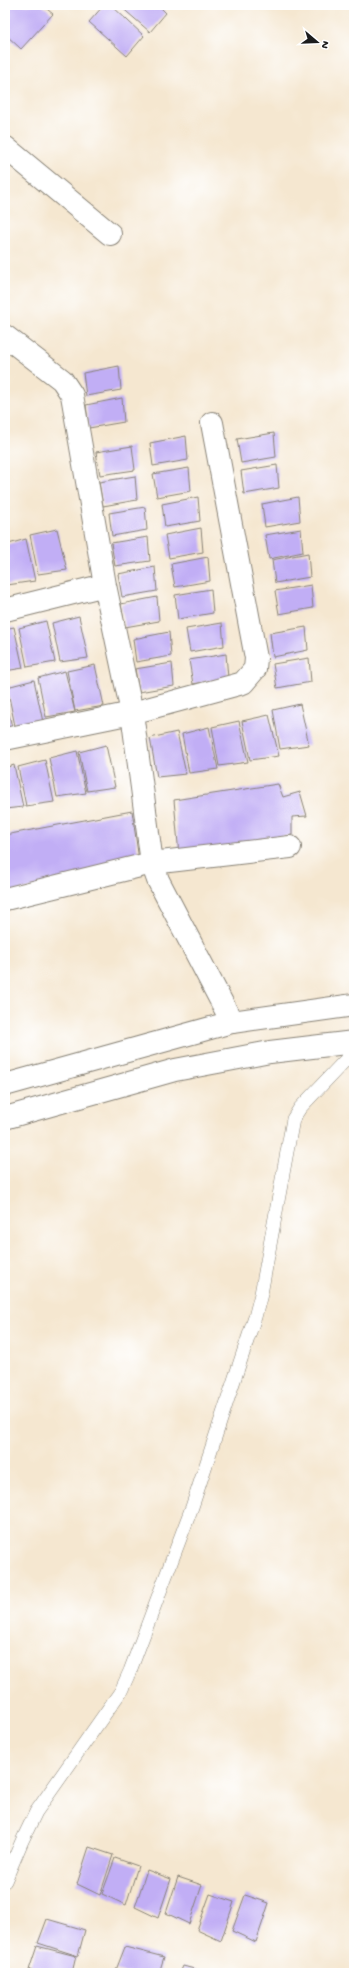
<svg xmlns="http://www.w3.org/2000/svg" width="359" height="1978" font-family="'Gochi Hand',sans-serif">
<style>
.building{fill:#c1aef5}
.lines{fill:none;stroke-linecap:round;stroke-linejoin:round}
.lane-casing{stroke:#888276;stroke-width:14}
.street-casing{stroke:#888276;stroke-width:24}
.primary-casing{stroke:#888276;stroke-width:24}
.lane{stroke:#fff;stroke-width:13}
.street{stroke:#fff;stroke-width:22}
.primary{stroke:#fff;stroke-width:22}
</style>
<rect width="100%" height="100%" fill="#fff"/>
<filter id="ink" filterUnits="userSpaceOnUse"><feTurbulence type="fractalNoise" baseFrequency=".025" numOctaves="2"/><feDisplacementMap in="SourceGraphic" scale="8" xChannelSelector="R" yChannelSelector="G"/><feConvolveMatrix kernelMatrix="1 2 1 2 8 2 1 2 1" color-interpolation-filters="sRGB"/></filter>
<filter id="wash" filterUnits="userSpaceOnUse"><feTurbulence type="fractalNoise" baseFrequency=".012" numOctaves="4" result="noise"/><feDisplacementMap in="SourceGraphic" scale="16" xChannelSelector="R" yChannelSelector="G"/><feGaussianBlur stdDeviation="0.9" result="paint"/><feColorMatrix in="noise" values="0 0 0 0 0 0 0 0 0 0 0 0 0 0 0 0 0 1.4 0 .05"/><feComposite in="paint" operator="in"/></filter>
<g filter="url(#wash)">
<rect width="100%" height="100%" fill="#f5e7d0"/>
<g id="blocks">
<path class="building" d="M5,5h37l11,9 -32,35 -16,-15z
M104,5h7l33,31 -17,20 -38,-34z
M119,5h39l8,8 -16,19z
M119,366l2,24 -35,6 -3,-23z
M122,398l2,24 -35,6 -3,-23z
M274,433l2,24 -35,6 -4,-24z
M186,436l2,24 -35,6 -3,-23z
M132,446l3,24 -35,5 -4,-23z
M277,465l2,23 -35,6 -3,-23z
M189,468l2,23 -34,6 -4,-23z
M135,476l2,24 -34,6 -4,-24z
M198,497l2,24 -35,6 -3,-23z
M298,497l2,24 -35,6 -3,-23z
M145,507l2,23 -35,6 -3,-23z
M201,528l2,24 -34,6 -4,-23z
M57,529l10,41 -29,4 -8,-39z
M301,529l2,23 -34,7 -4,-24z
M148,537l2,24 -35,5 -4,-23z
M26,539l9,42 -28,4 -2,-10v-30z
M308,553l2,24 -35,6 -3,-23z
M208,557l2,24 -35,6 -4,-23z
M155,567l2,24 -35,6 -4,-23z
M311,585l2,23 -34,6 -4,-23z
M211,589l2,24 -35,6 -3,-24z
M157,597l2,24 -34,6 -4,-23z
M79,616l9,42 -28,4 -8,-39z
M46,621l9,41 -28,5 -8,-39z
M222,623l2,23 -34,6 -4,-23z
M14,627l9,41 -18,3v-42z
M306,627l2,23 -35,7 -3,-24z
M169,632l2,24 -35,6 -3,-23z
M226,654l2,24 -35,6 -4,-24z
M309,658l2,24 -34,6 -4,-24z
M172,663l2,23 -35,6 -4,-23z
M95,665l9,41 -29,5 -8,-40z
M65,671l10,41 -29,5 -8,-39z
M34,680l9,42 -28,4 -8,-39z
M5,698l7,29 -7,1z
M300,704l9,41 -29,4 -7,-39z
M269,715l10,41 -29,4 -8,-39z
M239,721l9,41 -29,4 -7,-39z
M209,727l9,42 -29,4 -7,-39z
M177,732l9,42 -29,3 -7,-39z
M106,745l9,42 -28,4 -8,-39z
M77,751l9,42 -29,4 -8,-39z
M45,760l9,42 -28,4 -8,-39z
M14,765l9,42 -18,2v-41z
M278,784l5,13 17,-5 7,24 -15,1v18l-113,20 -5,-55z
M132,811l7,49 -134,35v-60z
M89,1847l24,8 -13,40 -23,-11z
M115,1858l23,8 -12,39 -24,-11z
M147,1870l24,9 -13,39 -23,-11z
M178,1877l24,8 -13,39 -23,-11z
M210,1894l24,8 -13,39 -24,-11z
M245,1895l24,8 -13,39 -24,-11z
M47,1919l38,11 -7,26 -40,-13z
M37,1946l39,10 -4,17h-33l-10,-3z
M125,1947l39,10 -5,16h-34l-9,-3z
M183,1966l23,6v1h-26z"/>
</g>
</g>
<g filter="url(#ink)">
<use href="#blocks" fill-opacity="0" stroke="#888276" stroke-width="1"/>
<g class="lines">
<defs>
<path id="lane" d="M5,1881l17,-40 14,-29 85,-121 9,-20 62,-164 63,-190 6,-23 32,-175 7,-11 54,-57"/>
<path id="street" d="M5,147l105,87
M5,336l57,44 10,15 33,190 27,128 20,150 6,17 74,142
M5,610l100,-25
M5,739l127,-26 111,-30 12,-14 1,-11 -44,-235
M5,899l147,-36 138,-16"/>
<path id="primary" d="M5,1085l227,-63 122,-17
M5,1118l170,-48 95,-18 84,-10"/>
</defs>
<use href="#lane" class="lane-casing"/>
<use href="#street" class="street-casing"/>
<use href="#primary" class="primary-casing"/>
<use href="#lane" class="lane"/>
<use href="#street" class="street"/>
<use href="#primary" class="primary"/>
</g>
</g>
<rect width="359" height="1978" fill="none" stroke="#fff" stroke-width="20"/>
<g transform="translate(317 42) rotate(109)" stroke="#ffffff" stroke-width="3" paint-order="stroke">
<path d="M0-3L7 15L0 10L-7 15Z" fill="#1c1c1c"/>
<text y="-6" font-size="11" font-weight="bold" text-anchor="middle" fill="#1c1c1c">N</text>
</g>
</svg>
